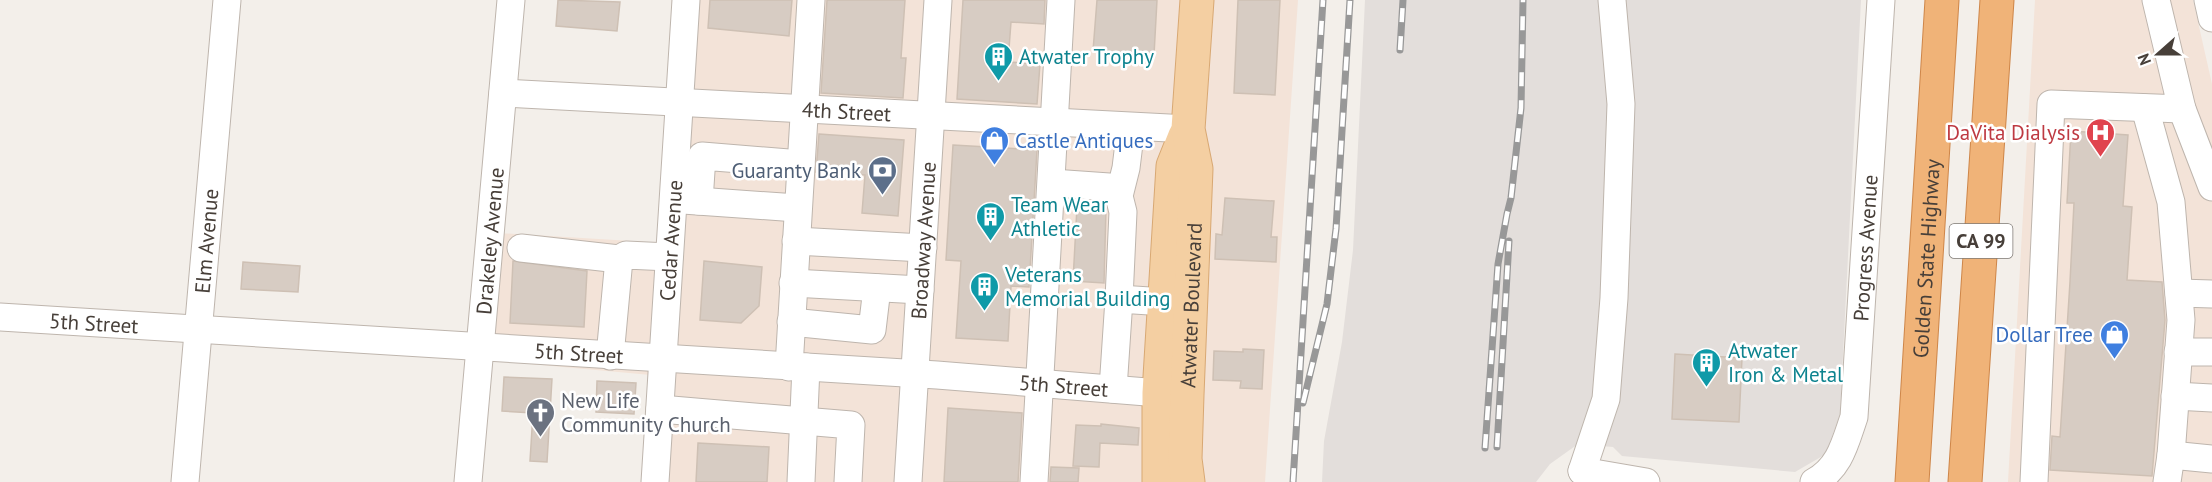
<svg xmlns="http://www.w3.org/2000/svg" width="2212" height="482" font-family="'PT Sans',sans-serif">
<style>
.commercial{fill:#f3e3d8}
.industrial{fill:#e3dedb}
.building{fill:#d7ccc3;stroke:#cec0b4;stroke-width:1.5}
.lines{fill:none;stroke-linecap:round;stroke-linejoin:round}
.minor-casing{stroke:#beb5ad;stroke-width:29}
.major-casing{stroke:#d8a873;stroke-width:35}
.highway-casing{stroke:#ce8649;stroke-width:35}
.minor{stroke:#fff;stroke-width:27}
.major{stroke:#f4cfa2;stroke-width:33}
.highway{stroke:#f0b378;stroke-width:33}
.rail-casing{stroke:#989898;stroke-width:7}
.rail{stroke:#fff;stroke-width:4.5;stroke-dasharray:14;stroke-linecap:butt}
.labels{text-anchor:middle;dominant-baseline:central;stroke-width:5;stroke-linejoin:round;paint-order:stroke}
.shield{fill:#fff;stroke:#7e7974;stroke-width:1.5}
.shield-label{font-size:20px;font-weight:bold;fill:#473f39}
.culture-label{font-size:21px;fill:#0d838f;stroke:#fff;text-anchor:start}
.street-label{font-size:21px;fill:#473f39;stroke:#fff}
.health-label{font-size:21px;fill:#be3a42;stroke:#fff;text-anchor:end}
.shop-label{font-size:21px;fill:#366cbe;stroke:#fff;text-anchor:start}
.service-label{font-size:21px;fill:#4e5e75;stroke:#fff;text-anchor:end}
.worship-label{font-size:21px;fill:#5b616d;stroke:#fff;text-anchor:start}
</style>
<rect width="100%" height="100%" fill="#f3efea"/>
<path class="commercial" d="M696,0h602l-33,482h-598l6,-105 -187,-17 12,-127 183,11z
M2035,0h158l19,84v398h-204z"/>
<path class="industrial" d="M1365,0h496l-21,414 -14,40 -31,18 -173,-16 -9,-9 -35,-3 -28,20 -14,18h-214l2,-41 18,-99 11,-92z"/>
<path class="building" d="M558,0l62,2 -3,29 -61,-5z
M710,0h82l-3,36 -81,-8z
M827,0h78l-4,58h5l-3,40 -82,-5z
M963,0h82l-1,24 -33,-2 -3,40 32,2 -3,40 -80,-5z
M1097,0h60l-3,55 -61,-4z
M1238,0h42l-5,95 -41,-2z
M2071,131l57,4 -5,71 9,1 -5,73 35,2 3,38 -13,156 -102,-6 2,-34 8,1 10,-155 4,-79h-7z
M819,134l85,6 -6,76 -36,-3 3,-38 -49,-3z
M953,145l84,5 -8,137 -18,-1 -3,55 -52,-3 5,-77 -15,-1z
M1225,198l49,3 -3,36h6l-1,25 -61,-3 1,-25 6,1z
M1077,207l29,2 -2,74 -31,-2z
M513,261l74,10 -3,56 -74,-4z
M704,261l58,6 -3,39 -18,17 -41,-3z
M243,262l57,4 -2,26 -57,-3z
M1243,349l21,1 -2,39 -22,-1 1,-7 -28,-1 1,-29 29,1z
M1675,354l67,4 -3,64 -67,-3z
M504,377l48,2 -5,83 -17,-1 3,-48 -31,-2z
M597,381l39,2 -2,31 -38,-2z
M948,408l74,5 -4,69h-74z
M1101,424l38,4 -1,17 -38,-2 -1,24 -26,-1 3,-41 25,1z
M698,443l71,4 -2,35h-71z
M1051,467l28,1 -1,14h-28z"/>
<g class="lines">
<defs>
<g id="minor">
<path d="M2208,0l4,18"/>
<path id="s1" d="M503,93l685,36"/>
<path d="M2145,108l26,94 10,118 -10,135"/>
<path d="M2182,109l30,78"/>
<path d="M1052,183l57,4 10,9 4,16 -4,87"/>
<path d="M1119,196l7,-28 5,-41"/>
<path d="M683,200l114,8"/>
<path d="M699,201l3,-45 99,8"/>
<path d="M796,241l127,7"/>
<path d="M521,248l98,11"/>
<path d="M793,283l127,7"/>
<path d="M2179,293l33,1"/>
<path id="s2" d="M0,317l937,58 222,18"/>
<path d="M791,322l81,8 5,-42"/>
<path d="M2178,352h34"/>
<path d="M610,356l9,-97 7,-4 43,2"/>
<path d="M789,367l22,-367"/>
<path d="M1113,389l6,-90 46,3"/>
<path d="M2175,396l37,2"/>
<path d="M660,409l191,16 -3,57"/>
<path d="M1582,471l24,-72 8,-101 7,-194 -9,-104"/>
<path d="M1582,471l64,11"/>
<path id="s3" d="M185,482l42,-482"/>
<path id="s4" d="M468,482l43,-482"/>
<path id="s5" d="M655,482l31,-482"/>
<path d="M801,482l5,-115"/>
<path id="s6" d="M908,482l30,-482"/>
<path d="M1034,482l27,-482"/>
<path id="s7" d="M1814,482c26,-14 31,-39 40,-65l27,-417"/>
<path d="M2034,482l17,-378 131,5 -26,-109"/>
<path d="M2167,482l4,-27 41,4"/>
</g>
<g id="major">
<path d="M1159,482v-89l14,-227 12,-30"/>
<path id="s8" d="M1188,482l-3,-23 2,-64 9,-226 -8,-40 9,-129"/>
</g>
<g id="highway">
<path id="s9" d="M1912,482l30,-482"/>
<path d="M1965,482l32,-482"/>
</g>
</defs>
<use href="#minor" class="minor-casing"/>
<use href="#major" class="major-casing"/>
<use href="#highway" class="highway-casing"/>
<use href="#minor" class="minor"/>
<use href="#major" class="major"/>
<use href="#highway" class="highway"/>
<defs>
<path id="rail" d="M1400,50l3,-50
M1303,403l24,-99 9,-75 14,-229
M1497,447l12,-206
M1485,448l13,-184 9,-50 4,-16 10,-90 2,-108
M1293,482l30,-482"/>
</defs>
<use href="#rail" class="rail-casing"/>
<use href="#rail" class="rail"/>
</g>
<defs>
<symbol id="building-pin" viewBox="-11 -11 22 30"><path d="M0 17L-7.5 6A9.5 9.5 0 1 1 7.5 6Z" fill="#0f9aa8" stroke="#fff"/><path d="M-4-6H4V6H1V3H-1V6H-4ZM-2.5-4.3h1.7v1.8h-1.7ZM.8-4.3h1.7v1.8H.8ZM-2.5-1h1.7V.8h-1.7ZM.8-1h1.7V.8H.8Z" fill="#fff"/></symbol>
<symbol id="hospital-pin" viewBox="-11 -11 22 30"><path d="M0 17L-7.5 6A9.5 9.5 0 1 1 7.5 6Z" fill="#e0444e" stroke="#fff"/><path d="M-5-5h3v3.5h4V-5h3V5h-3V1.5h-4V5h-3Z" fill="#fff"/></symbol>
<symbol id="shop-pin" viewBox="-11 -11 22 30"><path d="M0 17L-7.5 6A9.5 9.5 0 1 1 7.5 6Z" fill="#3f7fe0" stroke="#fff"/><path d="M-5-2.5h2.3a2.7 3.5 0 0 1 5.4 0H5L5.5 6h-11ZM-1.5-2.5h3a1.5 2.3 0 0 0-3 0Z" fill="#fff"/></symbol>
<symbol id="bank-pin" viewBox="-11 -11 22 30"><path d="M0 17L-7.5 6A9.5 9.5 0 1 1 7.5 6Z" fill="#5c6f8a" stroke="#fff"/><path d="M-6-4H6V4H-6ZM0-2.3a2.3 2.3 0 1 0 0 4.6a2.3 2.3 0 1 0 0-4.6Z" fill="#fff"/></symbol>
<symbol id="church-pin" viewBox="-11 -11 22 30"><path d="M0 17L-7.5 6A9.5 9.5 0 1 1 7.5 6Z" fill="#6b7280" stroke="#fff"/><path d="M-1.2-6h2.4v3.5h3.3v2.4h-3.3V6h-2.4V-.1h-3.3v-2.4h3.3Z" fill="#fff"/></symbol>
</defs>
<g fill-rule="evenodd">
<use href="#building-pin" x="982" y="40" width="33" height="45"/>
<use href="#hospital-pin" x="2084" y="116" width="33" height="45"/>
<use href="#shop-pin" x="978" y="124" width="33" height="45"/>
<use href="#bank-pin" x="866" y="154" width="33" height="45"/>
<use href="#building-pin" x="974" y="200" width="33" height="45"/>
<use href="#building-pin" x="968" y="270" width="33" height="45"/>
<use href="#shop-pin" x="2098" y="318" width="33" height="45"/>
<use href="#building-pin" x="1690" y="346" width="33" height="45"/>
<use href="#church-pin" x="524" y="396" width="33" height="45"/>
</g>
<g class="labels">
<rect class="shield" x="1949.5" y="224" width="63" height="34" rx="4.5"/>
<g class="shield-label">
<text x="1981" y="241">CA 99</text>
</g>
<g class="culture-label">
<text x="1019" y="56">Atwater Trophy</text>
<text x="1011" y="204">Team Wear<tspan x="1011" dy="24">Athletic</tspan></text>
<text x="1005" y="274">Veterans<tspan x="1005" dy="24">Memorial Building</tspan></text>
<text x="1728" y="350">Atwater<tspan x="1728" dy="24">Iron &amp; Metal</tspan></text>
</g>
<g class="street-label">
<text stroke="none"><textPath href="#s1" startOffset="344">4th Street</textPath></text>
<text stroke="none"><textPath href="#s3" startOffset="242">Elm Avenue</textPath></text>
<text stroke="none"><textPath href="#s4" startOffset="242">Drakeley Avenue</textPath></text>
<text stroke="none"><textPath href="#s5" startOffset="242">Cedar Avenue</textPath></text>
<text stroke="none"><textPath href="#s6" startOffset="242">Broadway Avenue</textPath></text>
<text stroke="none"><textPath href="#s7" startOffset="248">Progress Avenue</textPath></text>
<text stroke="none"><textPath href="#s9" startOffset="224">Golden State Highway</textPath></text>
<text stroke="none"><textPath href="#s8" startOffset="177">Atwater Boulevard</textPath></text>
<text stroke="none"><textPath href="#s2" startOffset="94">5th Street</textPath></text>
<text stroke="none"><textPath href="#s2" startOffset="580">5th Street</textPath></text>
<text stroke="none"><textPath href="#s2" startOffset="1066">5th Street</textPath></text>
</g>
<g class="health-label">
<text x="2080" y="132">DaVita Dialysis</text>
</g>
<g class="shop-label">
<text x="1015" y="140">Castle Antiques</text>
<text x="2093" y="334" text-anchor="end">Dollar Tree</text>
</g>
<g class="service-label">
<text x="861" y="170">Guaranty Bank</text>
</g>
<g class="worship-label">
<text x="561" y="400">New Life<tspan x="561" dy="24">Community Church</tspan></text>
</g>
</g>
<g transform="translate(2158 54) rotate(249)" stroke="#ffffff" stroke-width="4.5" paint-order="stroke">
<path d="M0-4.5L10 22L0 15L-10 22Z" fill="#473f39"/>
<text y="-9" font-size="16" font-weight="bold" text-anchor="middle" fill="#473f39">N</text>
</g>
</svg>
